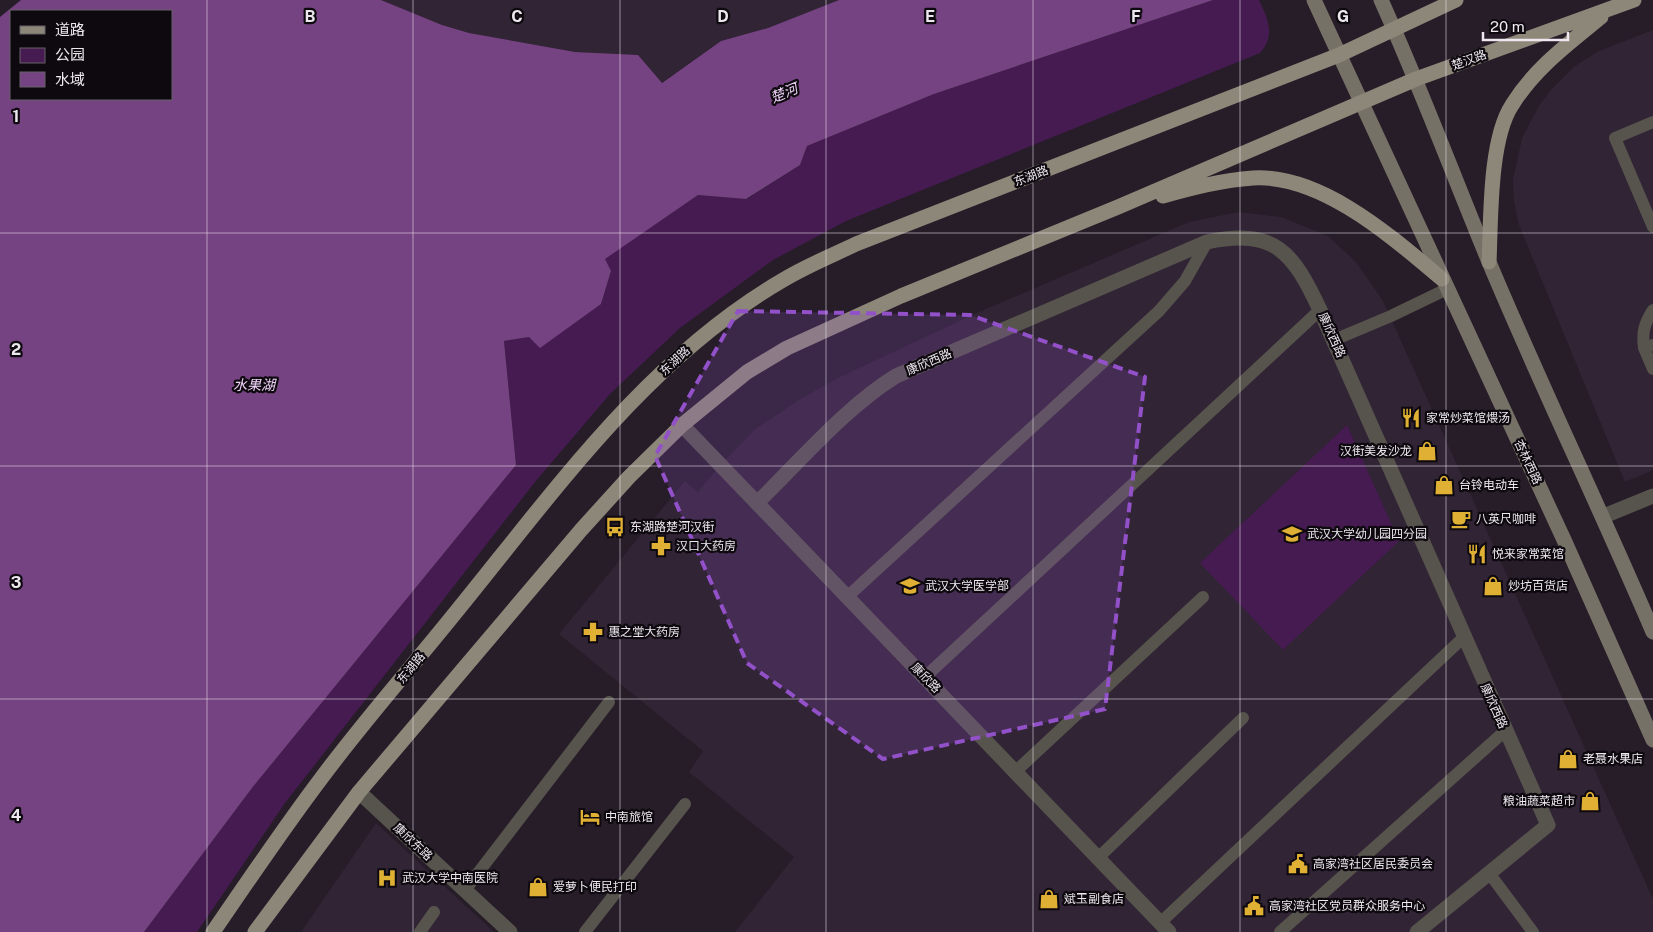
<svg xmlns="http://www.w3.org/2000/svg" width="1653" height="932" font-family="'Public Sans','Noto Sans SC',sans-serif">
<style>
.built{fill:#312435}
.green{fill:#461b51}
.water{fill:#754382;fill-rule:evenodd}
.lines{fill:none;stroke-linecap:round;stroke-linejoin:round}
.service{stroke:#57544d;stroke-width:12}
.minor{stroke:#57544d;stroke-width:15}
.secondary{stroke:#767166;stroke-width:15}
.primary{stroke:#8d8779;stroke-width:15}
.marked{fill:#9251c9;fill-opacity:0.2;stroke:#9251c9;stroke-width:4;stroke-dasharray:10 6;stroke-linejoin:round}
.grid{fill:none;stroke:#ede7ef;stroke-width:1;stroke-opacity:0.55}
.labels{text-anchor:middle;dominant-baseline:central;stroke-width:4.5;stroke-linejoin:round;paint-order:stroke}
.street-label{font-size:12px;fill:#ede7ef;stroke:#0d090e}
.poi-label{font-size:12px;fill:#ede7ef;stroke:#0d090e;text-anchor:start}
.water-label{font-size:14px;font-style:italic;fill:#eed1f6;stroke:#0d090e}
.grid-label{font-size:16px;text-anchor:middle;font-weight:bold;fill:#ede7ef;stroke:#0d090e;stroke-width:4.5;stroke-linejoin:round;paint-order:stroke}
</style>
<rect width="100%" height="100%" fill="#261d28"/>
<path class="built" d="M381,0h458l-71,28 -47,13 -60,42 -64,-30 -22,-1 -106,-19 -27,-8z
M1653,30v440l-28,12 -106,-257 -5,-23 -1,-22 9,-42 18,-34 12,-15 23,-23 24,-15z
M1239,212l42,5 47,19 28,26 27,39 270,598v33h-918l59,-75 -105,-85 14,-21 -144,-117 126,-153 13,11 22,-27 35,-36 47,-31 36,-20 134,-63 217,-93z
M376,823l118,109h-193z"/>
<path class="green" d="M1213,0h46c9,19 17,35 1,53l-414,168 -73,39 -93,68 -70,66 -75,88 -250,321 -88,129h-53l108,-144 264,-323 -12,-124 25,-4 11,10 61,-43 10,-33 -7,-12 94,-64 49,4 53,-34 7,-19 127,-52z
M1347,425l52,116 -116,109 -83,-87z"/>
<path class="water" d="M21,0h360l61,25 27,8 106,19 63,3 24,28 59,-42 47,-13 71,-28h374l-279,94 -127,52 -7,19 -54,34 -48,-4 -93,64 6,12 -10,33 -61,44 -11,-11 -25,4 12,124 -264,323 -108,144h-144v-915zM171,11v88h-160v-88z"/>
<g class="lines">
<path class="service" d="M1653,122l-38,16 38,89
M1334,340l57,-24 56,-27
M1653,345l-9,3 9,21
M1644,348c-2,-16 0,-24 9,-38
M847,597l312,-286 26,-30 22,-39
M925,677l395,-367
M1015,772l188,-175
M1098,858l145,-140
M1489,873l44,59
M465,890l144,-188
M1160,923l304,-286
M420,932l14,-20
M585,932l100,-128
M1280,932l225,-201"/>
<path class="minor" d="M682,425l487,507
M757,503c42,-41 90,-97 139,-127l311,-134c68,-14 86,10 113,68l228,515 -131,107
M1604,516l49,-20
M359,792l151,140"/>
<path class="secondary" d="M1314,0l251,542 88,198
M1381,0c39,86 72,175 108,262 52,124 111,246 164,370"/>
<path class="primary" d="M1163,196c29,-8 59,-16 90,-18 69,-4 140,60 189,101
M1489,262c2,-41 0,-122 23,-157 22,-36 56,-61 89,-88
M213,932c35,-51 70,-103 107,-152 43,-58 91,-112 136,-168 97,-119 191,-253 327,-332 23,-14 48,-24 73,-36l483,-189 117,-55
M255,932l104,-140 222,-262 48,-53 53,-52 65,-53 40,-24 114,-52 217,-89 298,-128 218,-79"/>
</g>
<path class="marked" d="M738,311l232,4 175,62 -40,332 -222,50 -136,-96 -92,-207z"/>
<path class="grid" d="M207,0v932M413,0v932M620,0v932M826,0v932M1033,0v932M1240,0v932M1446,0v932M0,233h1653M0,466h1653M0,699h1653"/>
<defs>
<symbol id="restaurant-bare" viewBox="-9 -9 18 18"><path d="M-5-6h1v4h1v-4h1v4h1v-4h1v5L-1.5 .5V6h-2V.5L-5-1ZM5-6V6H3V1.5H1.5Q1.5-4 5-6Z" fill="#e0b034" stroke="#0d090e" stroke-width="2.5" paint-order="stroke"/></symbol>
<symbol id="shop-bare" viewBox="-9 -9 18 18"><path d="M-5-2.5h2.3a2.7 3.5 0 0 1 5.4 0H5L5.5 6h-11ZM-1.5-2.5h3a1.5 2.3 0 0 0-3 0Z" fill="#e0b034" stroke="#0d090e" stroke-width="2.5" paint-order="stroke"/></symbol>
<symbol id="cafe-bare" viewBox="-9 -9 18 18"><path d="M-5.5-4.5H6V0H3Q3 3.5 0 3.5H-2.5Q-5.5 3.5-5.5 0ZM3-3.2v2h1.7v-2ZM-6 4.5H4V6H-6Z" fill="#e0b034" stroke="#0d090e" stroke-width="2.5" paint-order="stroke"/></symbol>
<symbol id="bus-bare" viewBox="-9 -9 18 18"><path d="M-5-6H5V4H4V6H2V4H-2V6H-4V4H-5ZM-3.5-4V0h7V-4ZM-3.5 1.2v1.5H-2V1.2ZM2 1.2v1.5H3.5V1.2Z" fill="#e0b034" stroke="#0d090e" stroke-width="2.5" paint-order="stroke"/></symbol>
<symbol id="school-bare" viewBox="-9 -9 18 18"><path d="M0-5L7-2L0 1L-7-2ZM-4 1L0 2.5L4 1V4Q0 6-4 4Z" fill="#e0b034" stroke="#0d090e" stroke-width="2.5" paint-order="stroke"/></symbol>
<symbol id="pharmacy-bare" viewBox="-9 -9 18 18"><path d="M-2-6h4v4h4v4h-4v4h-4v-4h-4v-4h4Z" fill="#e0b034" stroke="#0d090e" stroke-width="2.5" paint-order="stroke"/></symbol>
<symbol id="university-bare" viewBox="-9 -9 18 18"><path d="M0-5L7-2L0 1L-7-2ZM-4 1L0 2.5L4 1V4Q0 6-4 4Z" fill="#e0b034" stroke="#0d090e" stroke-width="2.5" paint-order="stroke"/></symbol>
<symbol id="hotel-bare" viewBox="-9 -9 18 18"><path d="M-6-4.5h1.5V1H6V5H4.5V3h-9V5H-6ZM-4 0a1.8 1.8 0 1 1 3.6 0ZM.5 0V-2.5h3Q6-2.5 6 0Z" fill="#e0b034" stroke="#0d090e" stroke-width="2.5" paint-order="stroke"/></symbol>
<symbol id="civic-bare" viewBox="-9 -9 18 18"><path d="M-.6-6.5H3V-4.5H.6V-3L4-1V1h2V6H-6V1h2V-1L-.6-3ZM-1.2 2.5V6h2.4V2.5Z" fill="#e0b034" stroke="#0d090e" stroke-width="2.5" paint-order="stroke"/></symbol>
<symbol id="hospital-bare" viewBox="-9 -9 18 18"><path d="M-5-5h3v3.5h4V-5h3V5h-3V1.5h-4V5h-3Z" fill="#e0b034" stroke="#0d090e" stroke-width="2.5" paint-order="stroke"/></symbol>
</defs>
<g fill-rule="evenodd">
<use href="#restaurant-bare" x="1397" y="404" width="28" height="28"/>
<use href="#shop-bare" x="1413" y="437" width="28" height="28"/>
<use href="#shop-bare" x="1430" y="471" width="28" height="28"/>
<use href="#cafe-bare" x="1447" y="505" width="28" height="28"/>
<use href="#bus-bare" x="601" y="513" width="28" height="28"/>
<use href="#school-bare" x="1278" y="520" width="28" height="28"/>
<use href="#pharmacy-bare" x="647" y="532" width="28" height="28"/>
<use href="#restaurant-bare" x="1463" y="540" width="28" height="28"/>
<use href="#university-bare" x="896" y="572" width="28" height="28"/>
<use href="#shop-bare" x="1479" y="572" width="28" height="28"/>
<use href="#pharmacy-bare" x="579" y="618" width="28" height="28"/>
<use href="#shop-bare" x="1554" y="745" width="28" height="28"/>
<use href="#shop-bare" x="1576" y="787" width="28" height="28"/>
<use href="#hotel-bare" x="576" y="803" width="28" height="28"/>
<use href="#civic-bare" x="1284" y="850" width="28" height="28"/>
<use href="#hospital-bare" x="373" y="864" width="28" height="28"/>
<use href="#shop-bare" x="524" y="873" width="28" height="28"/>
<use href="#shop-bare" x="1035" y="885" width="28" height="28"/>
<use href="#civic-bare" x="1240" y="892" width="28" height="28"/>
</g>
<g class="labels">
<g class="street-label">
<text transform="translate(1469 60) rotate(-20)">楚汉路</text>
<text transform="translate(1031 176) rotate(-21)">东湖路</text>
<text transform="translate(1332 335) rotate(66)">康欣西路</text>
<text transform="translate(675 361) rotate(-43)">东湖路</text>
<text transform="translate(929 362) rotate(-23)">康欣西路</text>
<text transform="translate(1528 462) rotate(65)">杏林西路</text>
<text transform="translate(411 668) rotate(-51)">东湖路</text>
<text transform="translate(926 678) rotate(46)">康欣路</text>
<text transform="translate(1494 706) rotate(66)">康欣西路</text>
<text transform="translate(413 842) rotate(43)">康欣东路</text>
</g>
<g class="poi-label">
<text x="1426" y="418">家常炒菜馆煨汤</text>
<text x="1412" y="451" text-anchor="end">汉街美发沙龙</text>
<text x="1459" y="485">台铃电动车</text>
<text x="1476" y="519">八英尺咖啡</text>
<text x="630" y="527">东湖路楚河汉街</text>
<text x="1307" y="534">武汉大学幼儿园四分园</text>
<text x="676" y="546">汉口大药房</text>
<text x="1492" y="554">悦来家常菜馆</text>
<text x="925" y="586">武汉大学医学部</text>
<text x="1508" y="586">炒坊百货店</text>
<text x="608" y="632">惠之堂大药房</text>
<text x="1583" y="759">老聂水果店</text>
<text x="1575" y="801" text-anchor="end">粮油蔬菜超市</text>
<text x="605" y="817">中南旅馆</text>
<text x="1313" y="864">高家湾社区居民委员会</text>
<text x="402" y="878">武汉大学中南医院</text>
<text x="553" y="887">爱萝卜便民打印</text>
<text x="1064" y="899">斌玉副食店</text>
<text x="1269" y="906">高家湾社区党员群众服务中心</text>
</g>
<g class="water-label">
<text transform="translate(784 93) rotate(-23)">楚河</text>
<text x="254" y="385">水果湖</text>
</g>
</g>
<g class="grid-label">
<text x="310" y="22">B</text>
<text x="517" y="22">C</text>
<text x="723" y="22">D</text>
<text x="930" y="22">E</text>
<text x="1136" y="22">F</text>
<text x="1343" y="22">G</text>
<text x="16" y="122">1</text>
<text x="16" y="355">2</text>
<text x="16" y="588">3</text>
<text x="16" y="821">4</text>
</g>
<rect x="10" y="10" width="162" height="90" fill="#0d090e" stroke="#676268"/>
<rect x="20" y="26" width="25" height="8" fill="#8d8779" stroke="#676268"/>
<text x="55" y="35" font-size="15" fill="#ede7ef">道路</text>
<rect x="20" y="48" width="25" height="15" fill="#461b51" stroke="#676268"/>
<text x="55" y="60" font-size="15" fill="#ede7ef">公园</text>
<rect x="20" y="72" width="25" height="15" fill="#754382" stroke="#676268"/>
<text x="55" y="85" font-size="15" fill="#ede7ef">水域</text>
<path d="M1483 32v8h85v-8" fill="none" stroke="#ede7ef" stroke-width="2.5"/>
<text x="1490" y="32" font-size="15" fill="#ede7ef" stroke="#0d090e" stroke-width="4" paint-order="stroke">20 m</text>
</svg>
